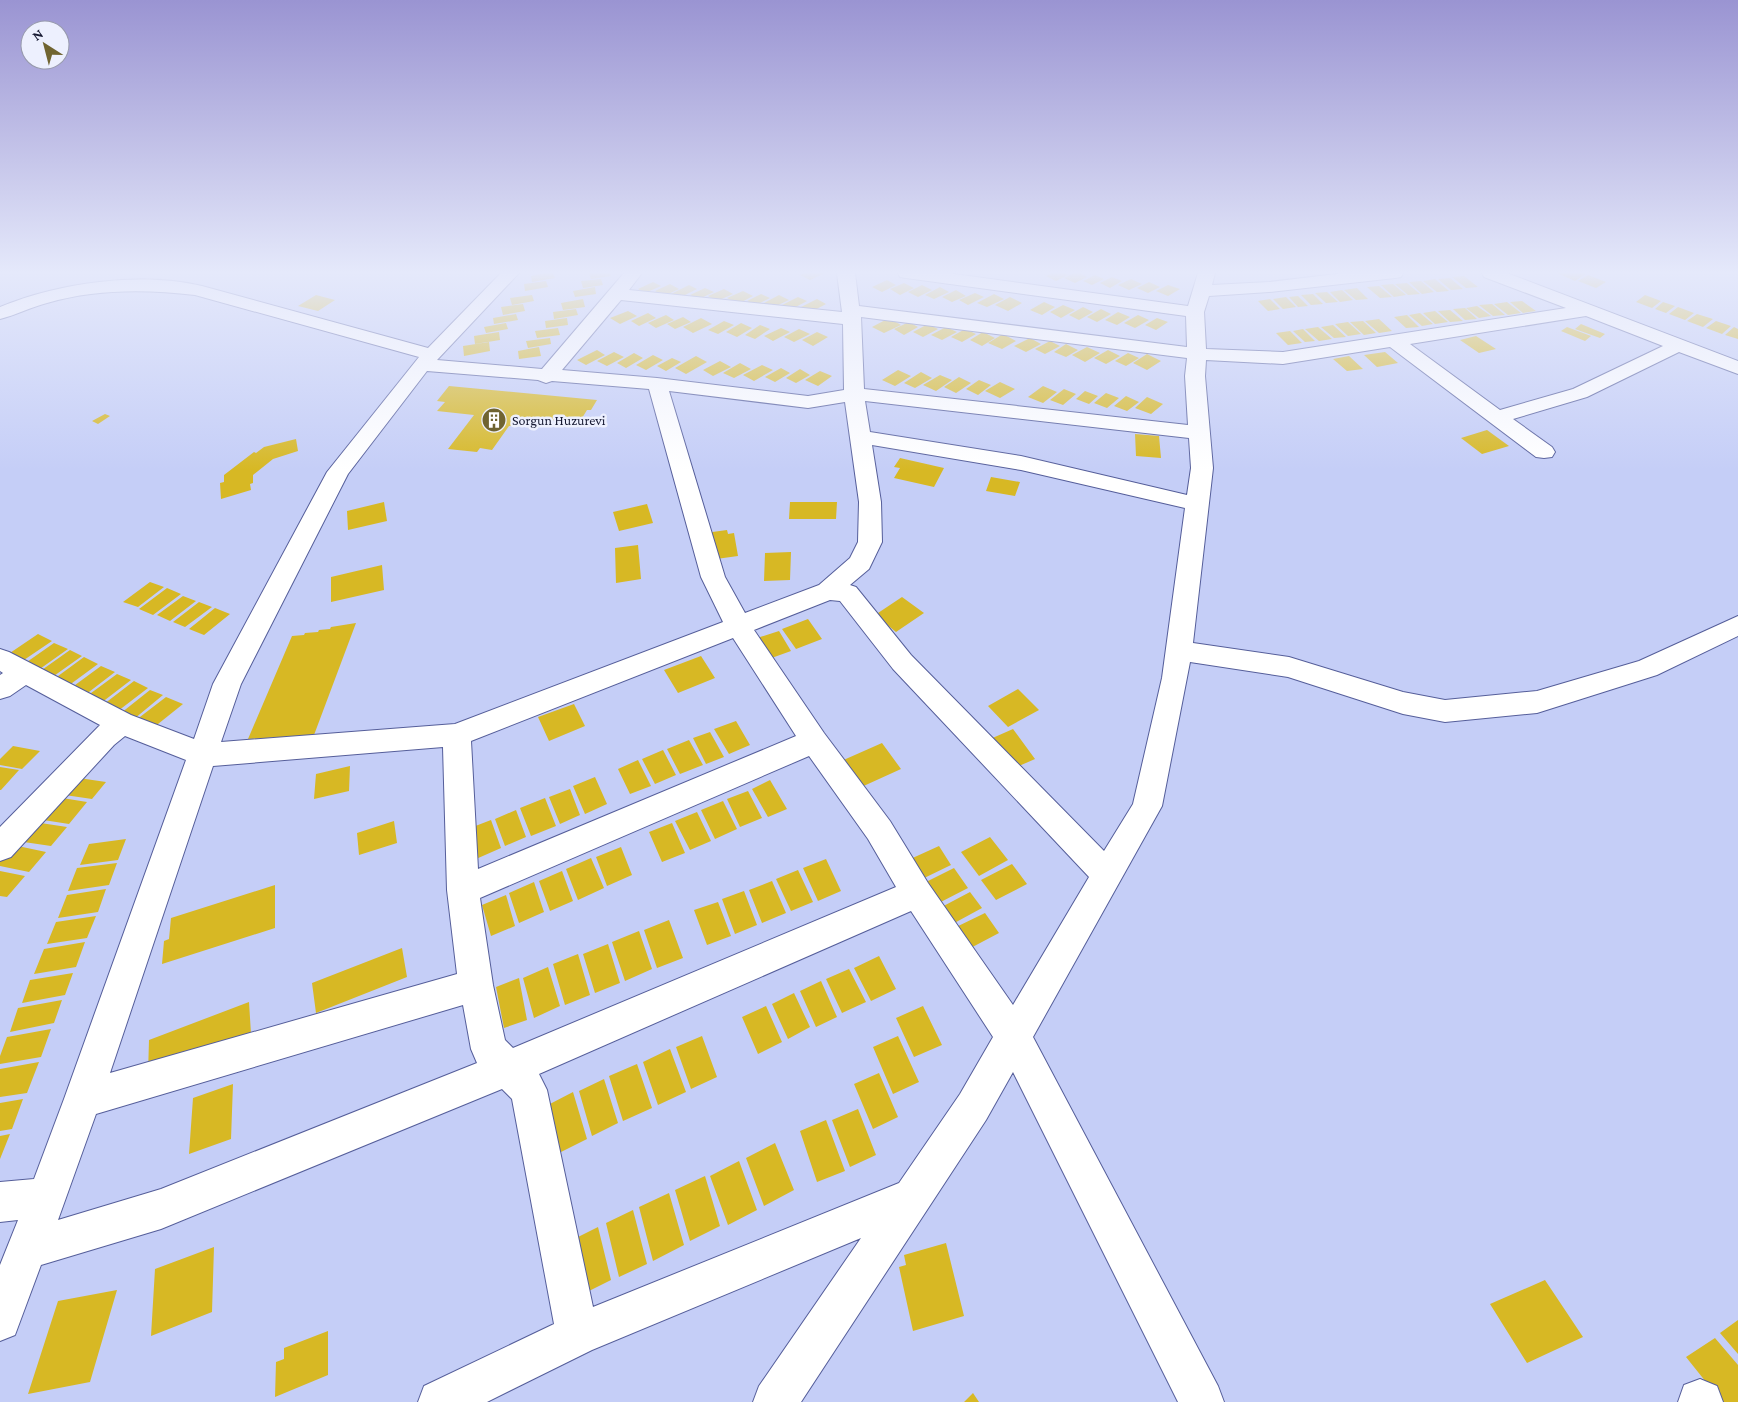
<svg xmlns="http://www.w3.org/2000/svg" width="1738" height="1402" font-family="'Crimson Pro',serif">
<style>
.building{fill:#d7b824}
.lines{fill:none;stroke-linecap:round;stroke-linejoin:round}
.minor-casing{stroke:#555e9a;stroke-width:2}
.minor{fill:#fff;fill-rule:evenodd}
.labels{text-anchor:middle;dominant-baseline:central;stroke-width:5;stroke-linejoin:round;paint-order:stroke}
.far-poi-label{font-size:14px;fill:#161932;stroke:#edf0fe;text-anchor:start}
</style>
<rect width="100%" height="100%" fill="#c5cef7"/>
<path class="building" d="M545,273h8l2,5 -23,4 -1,-6z
M589,273h21l1,3 -20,3z
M804,273h21l-15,7 -10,-5z
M1052,273h14l2,2 -12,6 -10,-5z
M1074,273h6l7,4 -12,6 -11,-5z
M1557,273h27l2,1 -11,7z
M1095,275l9,4 -12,6 -9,-4z
M1588,275l18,7 -10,6 -18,-7z
M1464,276l14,11 -12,1 -14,-11z
M1112,277l10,4 -12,7 -10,-5z
M1450,278l13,11 -12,1 -13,-11z
M601,279l2,6 -20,3 -2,-7z
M1131,279l11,5 -13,6 -11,-5z
M1435,279l14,12 -12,1 -14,-11z
M887,280l9,5 -14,7 -10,-5z
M546,281l2,6 -23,4 -1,-7z
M1421,281l13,11 -12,2 -13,-12z
M653,282l8,4 -16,7 -7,-4z
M1149,282l11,5 -12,6 -11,-5z
M904,283l10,5 -14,7 -10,-6z
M1407,283l13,11 -12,1 -13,-11z
M670,284l9,5 -15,7 -9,-5z
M1393,284l13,11 -12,2 -13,-12z
M689,285l8,4 -18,9 -8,-4z
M922,285l10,5 -14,7 -10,-5z
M1168,285l12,4 -12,7 -12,-5z
M1379,286l13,11 -12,1 -13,-11z
M595,287l1,7 -21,3 -2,-6z
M940,287l9,5 -15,7 -9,-4z
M705,288l9,4 -15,7 -9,-4z
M1357,288l11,11 -12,1 -12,-10z
M724,289l9,5 -16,7 -9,-5z
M956,290l10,6 -14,6 -10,-5z
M1342,290l11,10 -13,2 -10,-10z
M743,291l10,5 -15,8 -11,-6z
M1327,292l11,10 -12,1 -11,-10z
M975,293l9,4 -16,8 -9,-5z
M761,294l9,4 -14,7 -9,-4z
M994,294l10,5 -17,8 -10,-4z
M1313,294l10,10 -12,1 -10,-10z
M316,295l19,5 -17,11 -20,-5z
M532,295l2,6 -22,4 -2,-7z
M779,295l10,5 -15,7 -10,-4z
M1645,295l16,6 -9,7 -16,-6z
M1298,296l10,10 -10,1 -9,-10z
M798,297l9,4 -15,8 -10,-4z
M1010,297l12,6 -14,8 -13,-6z
M1286,297l10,10 -13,2 -10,-10z
M583,299l2,8 -22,3 -2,-7z
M817,299l9,5 -15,8 -10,-5z
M1270,299l10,10 -12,2 -10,-10z
M1522,301l14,10 -13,2 -13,-11z
M1044,302l11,5 -13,8 -12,-5z
M1507,302l14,11 -13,2 -14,-11z
M1663,302l12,4 -9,7 -11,-4z
M523,304l2,7 -22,4 -2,-8z
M1492,304l13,11 -12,1 -14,-11z
M1063,305l12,5 -14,8 -11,-6z
M1477,306l14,10 -12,2 -13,-10z
M1083,307l10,5 -14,8 -10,-5z
M1678,307l16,6 -9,7 -16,-6z
M1465,308l12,11 -12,1 -12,-11z
M576,309l2,6 -24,4 -1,-7z
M1101,309l10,5 -14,8 -10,-5z
M1450,310l13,11 -13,1 -12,-11z
M628,311l9,5 -17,8 -10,-6z
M1435,311l13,11 -13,2 -12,-11z
M1118,312l12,5 -13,8 -12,-5z
M648,313l8,5 -17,8 -8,-5z
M1420,313l13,11 -11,2 -13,-11z
M516,314l2,6 -24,4 -1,-6z
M1697,314l16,5 -10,8 -16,-6z
M666,315l8,5 -18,8 -8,-5z
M1138,315l11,5 -14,8 -11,-5z
M1407,315l12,12 -13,1 -12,-11z
M683,317l8,5 -16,7 -8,-5z
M567,318l1,7 -22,3 -1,-7z
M701,318l11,6 -19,9 -10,-6z
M889,318l12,7 -17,8 -12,-6z
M1157,318l11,4 -12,8 -11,-5z
M1379,319l13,12 -13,2 -14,-12z
M724,321l10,4 -16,9 -10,-4z
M1363,321l13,12 -12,2 -14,-13z
M1716,321l15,5 -9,8 -16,-6z
M909,322l9,5 -14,8 -10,-6z
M1348,322l13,12 -13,2 -13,-12z
M506,323l2,6 -22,4 -2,-6z
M741,323l11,5 -15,9 -11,-5z
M928,324l10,5 -15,8 -10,-5z
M1581,324l24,10 -5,4 -25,-9z
M760,325l10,4 -15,10 -10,-4z
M1333,325l13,12 -12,1 -13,-11z
M946,327l11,5 -15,8 -11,-5z
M1318,327l14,12 -13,2 -14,-12z
M1567,327l24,9 -6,5 -24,-10z
M1734,327l4,2v10l-13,-4z
M558,328l2,7 -23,3 -2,-7z
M781,328l9,4 -17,9 -9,-5z
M799,329l11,5 -16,8 -10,-5z
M965,329l11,5 -14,8 -11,-5z
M1303,329l12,12 -10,1 -12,-11z
M1290,331l12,12 -14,2 -12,-12z
M499,332l1,8 -25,4 -1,-8z
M817,332l11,5 -15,9 -11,-6z
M983,332l12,6 -13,8 -12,-6z
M1003,334l13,7 -14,8 -14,-6z
M1476,336l20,13 -17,4 -19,-13z
M550,338l1,6 -23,4 -2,-7z
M1030,338l11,6 -15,8 -12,-6z
M1050,341l10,5 -15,8 -10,-5z
M489,342l1,9 -26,5 -1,-10z
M1066,344l12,6 -12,7 -12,-5z
M539,347l2,9 -22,3 -1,-8z
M1087,347l13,6 -15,9 -13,-7z
M597,350l8,5 -19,10 -9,-5z
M1108,350l12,6 -14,8 -12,-6z
M614,352l10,5 -17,9 -10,-5z
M1385,352l13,11 -21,4 -13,-12z
M634,353l9,5 -17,10 -9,-5z
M1128,353l11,5 -13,8 -11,-5z
M1147,354l14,7 -14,9 -14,-7z
M653,355l10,5 -17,10 -10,-5z
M696,356l11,6 -21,12 -11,-6z
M1349,356l14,13 -16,2 -14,-12z
M672,358l9,4 -15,9 -9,-5z
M720,361l11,6 -18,9 -10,-6z
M740,363l11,6 -17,9 -11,-5z
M762,365l11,5 -19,11 -11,-6z
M781,368l9,5 -15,9 -10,-5z
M800,369l10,6 -14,8 -10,-5z
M898,370l13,6 -16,10 -13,-6z
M820,371l12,5 -14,10 -13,-6z
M921,372l11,6 -17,10 -11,-5z
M940,375l12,5 -16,11 -13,-6z
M959,377l12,6 -15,10 -12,-6z
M979,380l12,5 -13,10 -12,-6z
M1000,382l15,7 -15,9 -15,-7z
M449,386l148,14 -6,10h-4l-8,13 -59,-6 -6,9h-5l-17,24 -12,-2 -3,4 -29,-3 26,-34 -37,-4 8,-9 -8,-1z
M1043,386l14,6 -14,11 -15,-6z
M1064,389l12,5 -13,11 -13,-5z
M1085,391l13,5 -9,8 -13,-5z
M1106,393l13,5 -12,10 -13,-5z
M1126,396l13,6 -12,9 -13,-5z
M1147,397l16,7 -12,10 -16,-6z
M105,414l5,2 -12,8 -6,-3z
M1487,430l22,16 -27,8 -21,-16z
M1135,434l24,2 2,22 -25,-2z
M296,439l2,12 -25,8 -20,16v8l-3,1 1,6 -30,9 -1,-16 4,-1v-7l30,-23 2,1 8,-6z
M900,458l44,10 -10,19 -40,-9 6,-10 -6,-1z
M991,477l29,5 -5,14 -29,-5z
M384,502l3,19 -39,9 -1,-19z
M790,502h47l-1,17h-47z
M647,504l6,19 -34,8 -6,-19z
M727,530l1,4 6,-1 4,23 -29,4 -4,-27z
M638,545l3,34 -25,4 -1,-35z
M791,552l-1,28 -26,1 1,-28z
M382,565l2,25 -53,12v-25z
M150,582l14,5 -26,20 -15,-5z
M167,588l14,6 -28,21 -14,-6z
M183,596l13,5 -26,20 -13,-6z
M902,597l22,16 -28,19 -21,-17z
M199,602l13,5 -27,20 -12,-5z
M215,608l15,6 -26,21 -15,-6z
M808,619l14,20 -26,10 -14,-20z
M356,623l-42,112 -66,4 44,-103 12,-1 1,-2 13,-1 1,-2 11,-1 1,-2z
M779,631l12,20 -25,9 -12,-21z
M38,634l14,7 -31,21 -14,-7z
M54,643l14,6 -31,22 -13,-7z
M70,650l12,6 -31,22 -12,-6z
M701,656l14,22 -37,15 -14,-23z
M84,657l14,7 -30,22 -14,-7z
M101,666l14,6 -30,23 -14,-7z
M117,674l14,6 -30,23 -14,-7z
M134,681l14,7 -30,23 -14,-7z
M1018,689l21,21 -31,17 -20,-21z
M150,690l13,5 -29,24 -13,-6z
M166,697l17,7 -30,24 -17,-8z
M574,704l11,22 -36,15 -11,-24z
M736,721l14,24 -21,9 -15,-25z
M1013,729l22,30 -25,11 -22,-30z
M710,732l14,25 -18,7 -13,-26z
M689,740l14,25 -23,9 -13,-25z
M882,743l19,26 -44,20 -18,-27z
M13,746l27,5 -18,18 -22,-4v-6z
M663,750l13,25 -21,9 -13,-25z
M638,760l13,26 -21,8 -12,-25z
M350,766l-1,25 -35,8 2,-25z
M0,767l19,3 -18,20h-1z
M72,777l34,5 -14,17 -34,-5z
M595,777l12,27 -22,10 -12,-28z
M770,780l17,29 -19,8 -16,-28z
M570,789l10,26 -20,9 -11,-27z
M748,791l14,27 -22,9 -13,-28z
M56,797l31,5 -18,22 -32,-5z
M545,798l11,28 -25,10 -11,-28z
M723,801l14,28 -22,10 -14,-29z
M516,810l10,27 -21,9 -10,-27z
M697,812l14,29 -21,9 -15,-29z
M491,820l10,28 -25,11 -11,-29z
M394,821l3,22 -38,12 -2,-22z
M34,822l33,5 -16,19 -34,-5z
M672,823l13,30 -23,9 -13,-30z
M990,837l18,23 -29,16 -18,-24z
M126,839l-8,21 -38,5 9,-21z
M13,845l33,7 -17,20 -29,-6v-7z
M939,846l12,19 -33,16 -12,-20z
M621,847l11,28 -25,11 -11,-29z
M591,858l13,30 -26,12 -12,-31z
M826,859l15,32 -23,10 -15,-33z
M117,863l-8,22 -41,6 9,-23z
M1012,864l15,20 -31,16 -15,-20z
M954,868l14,20 -35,18 -13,-21z
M798,870l15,32 -22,9 -15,-32z
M0,871l25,5 -18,21 -7,-1z
M562,871l11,30 -23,10 -11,-30z
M772,881l14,32 -24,10 -13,-33z
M534,882l10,30 -25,11 -10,-30z
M275,885v43l-113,36 2,-23 5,-2 2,-21z
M106,889l-8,23 -40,6 9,-23z
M744,891l13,34 -22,9 -13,-35z
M970,892l12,16 -35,19 -11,-17z
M506,895l9,31 -24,10 -9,-31z
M718,902l13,34 -24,9 -13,-35z
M985,913l14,20 -36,19 -13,-22z
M96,916l-9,22 -40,6 9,-22z
M669,920l14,38 -26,10 -13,-38z
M639,931l13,38 -27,12 -13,-39z
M85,942l-9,25 -42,7 10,-25z
M608,944l12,39 -25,10 -12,-39z
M402,948l5,29 -91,36 -4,-30z
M578,954l12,41 -25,10 -12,-41z
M879,956l17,33 -25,12 -17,-33z
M548,967l12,39 -26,12 -11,-40z
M849,969l17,33 -24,11 -16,-34z
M73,973l-8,22 -43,8 8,-23z
M519,978l8,42 -23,8 -8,-41z
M821,981l16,36 -21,10 -16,-36z
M794,993l16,34 -22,12 -16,-35z
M62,1000l-8,23 -44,9 8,-24z
M249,1002l2,32 -103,40 1,-34z
M766,1006l16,36 -24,12 -16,-37z
M923,1006l19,39 -28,12 -18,-39z
M51,1029l-10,28 -41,7v-8l7,-19z
M702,1036l15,41 -26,12 -15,-42z
M898,1036l21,46 -26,12 -20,-47z
M670,1049l16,43 -28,13 -15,-43z
M39,1062l-12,31 -27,4v-28z
M637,1064l15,44 -29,13 -14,-45z
M879,1073l19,44 -25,12 -19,-45z
M604,1079l14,44 -26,13 -13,-45z
M233,1084l-2,55 -42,15 4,-56z
M573,1092l14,47 -28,14 -13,-47z
M23,1099l-11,30 -12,2v-28z
M858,1109l18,46 -26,12 -18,-47z
M826,1120l19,51 -28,11 -17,-51z
M10,1134l-10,25v-23z
M775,1143l19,47 -30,16 -18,-48z
M739,1161l18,49 -29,15 -18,-49z
M705,1176l15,50 -30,15 -15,-51z
M669,1193l15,52 -31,16 -14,-54z
M633,1210l14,54 -28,13 -13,-54z
M598,1227l13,53 -30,15 -13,-53z
M946,1243l18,73 -51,15 -14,-64 7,-2 -2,-10z
M214,1247l-2,65 -61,24 4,-67z
M1545,1280l38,57 -56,26 -37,-59z
M117,1290l-27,92 -62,12 30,-93z
M1738,1320v34l-18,-21z
M328,1331v44l-53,22 1,-35 8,-3v-11z
M1715,1338l23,27v37h-16l-36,-45z
M973,1393l6,9h-15z"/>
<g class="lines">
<defs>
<path id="minor" d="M501,273h18l-82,87 105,9 82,-96h18l-13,17 213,22 -5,-39h18l4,33 328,41 -1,-31 -280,-38 -6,-1 -2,-4h49l241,33 10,-33h17l-3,12 57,-3 76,-9h58l-2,4 -6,1 -126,14 -60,4 -5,16 2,37 77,3 283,-44 -82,-31 -2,-4h25l231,88v13l-59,-22 -92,45 -74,22 39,28 3,5 -3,5 -8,1 -8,-1 -146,-110 -107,17 -77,-4 -1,16 8,92 -20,175 96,14 114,35 42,8 92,-9 102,-30 99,-45v20l-81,39 -120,38 -92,9 -42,-8 -115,-37 -98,-15 -28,144 -129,231 185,349 6,16h-46l-165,-330 -27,48 -185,282h-48l6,-16 102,-148 -269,112 -105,52h-69l6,-16 130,-62 -42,-225 -10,-10 -341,140 -120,36 -26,70 -15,6v-76l18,-45 -18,2v-40l34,-3 30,-80 122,-339 -61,-24 -11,9 -103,112 -11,4v-34l100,-102 -74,-40 -16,11 -10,3v-24l3,-2 -3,-2v-22l9,3 122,63 63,24 19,-55 114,-212 92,-115 -224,-62c-49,-6 -101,-6 -148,8 -16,4 -31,12 -47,16v-12c57,-24 141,-36 202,-21l226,62zM621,300l222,24 1,66 -36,6 -151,-18 -95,-8zM1586,316l77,30 -90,43 -73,21 -90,-66zM861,317l326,41 -2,18 3,49 -324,-36zM427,371l111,9 8,3 6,-2 97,8 52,188 22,45 -268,102 -234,18 20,-58 107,-210zM669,391l139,17 37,-6 14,100 -1,40 -8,16 -31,27 -74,28 -20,-36zM865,401l324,37 2,30 -4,27 -166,-39 -151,-24zM872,445l149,25 164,38 -23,170 -29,126 -29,47 -193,-196 -55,-68 -6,-2 19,-16 13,-27 -1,-40zM830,600l10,1 53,68 196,208 -76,128 -85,-122 -38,-62 -66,-88 -70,-103zM733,638l63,98 -318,133 -7,-128zM443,747l4,143 10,84 -347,99 103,-307zM809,756l59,83 28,48 -383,161 -8,-8 -12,-55 -13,-87zM911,911l82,126 -33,57 -61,89 -306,124 -46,-217 -8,-16zM463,1005l8,44 6,14 -316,126 -103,31 38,-106z
M1700,1379l17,7 6,16h-45l6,-17z"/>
</defs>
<use href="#minor" class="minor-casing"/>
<use href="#minor" class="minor"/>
</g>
<linearGradient id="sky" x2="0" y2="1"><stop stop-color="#9a94d2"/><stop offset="0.58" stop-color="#e5e9fb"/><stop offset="1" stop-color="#e5e9fb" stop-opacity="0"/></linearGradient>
<rect width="1738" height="470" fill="url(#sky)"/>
<defs>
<symbol id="building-disc" viewBox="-11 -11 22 22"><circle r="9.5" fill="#706431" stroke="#edf0fe"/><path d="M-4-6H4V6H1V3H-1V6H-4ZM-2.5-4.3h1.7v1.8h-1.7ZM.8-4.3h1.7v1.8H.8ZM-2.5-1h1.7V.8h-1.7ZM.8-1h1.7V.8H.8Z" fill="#fff"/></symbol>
</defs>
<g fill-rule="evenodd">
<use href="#building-disc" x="480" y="406" width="28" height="28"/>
</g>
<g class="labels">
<g class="far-poi-label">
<text x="512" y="420">Sorgun Huzurevi</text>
</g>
</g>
<g transform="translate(45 45) rotate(324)"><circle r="24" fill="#edf0fe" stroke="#979aac"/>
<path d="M0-4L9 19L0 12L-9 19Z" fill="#706431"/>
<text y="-8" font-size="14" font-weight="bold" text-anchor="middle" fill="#161932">N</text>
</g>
</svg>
